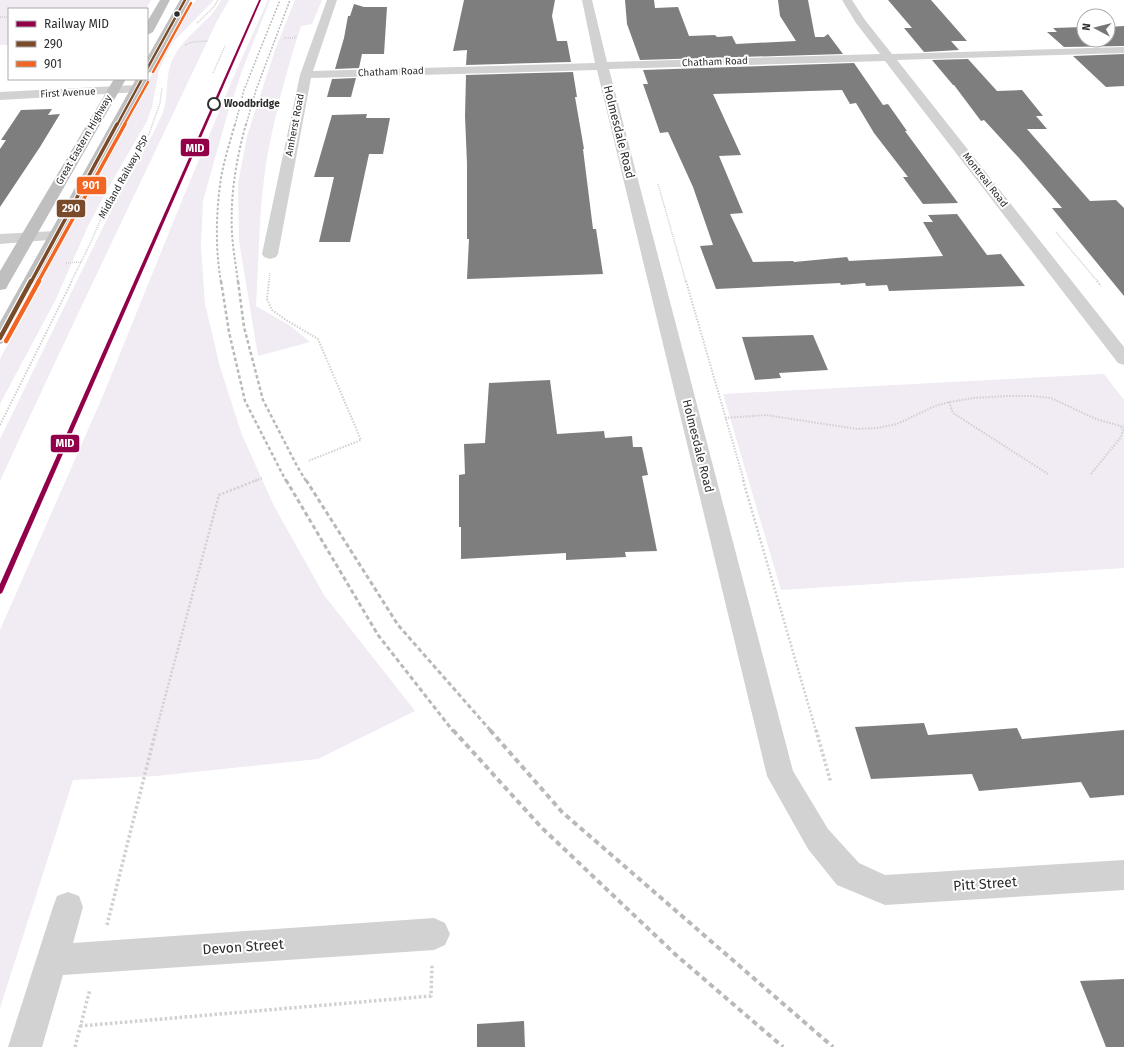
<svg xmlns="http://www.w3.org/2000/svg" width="1124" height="1047" font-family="'Fira Sans',sans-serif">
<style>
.green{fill:#f1ebf3}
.building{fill:#7e7e7e}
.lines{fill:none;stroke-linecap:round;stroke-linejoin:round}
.path-far3{stroke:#d0d0d0;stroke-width:1.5;stroke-dasharray:1 1;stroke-linecap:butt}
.path-far2{stroke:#d0d0d0;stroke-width:2;stroke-dasharray:1.5 1.5;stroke-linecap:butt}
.path-far1{stroke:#d0d0d0;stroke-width:2.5;stroke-dasharray:2 2;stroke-linecap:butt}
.path{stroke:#d0d0d0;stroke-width:3.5;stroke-dasharray:2.5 2.5;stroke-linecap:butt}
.minor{fill:#d2d2d2;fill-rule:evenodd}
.highway{fill:#bfbfbf;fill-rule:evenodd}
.rail-far4{stroke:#b9b9b9;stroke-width:1.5;stroke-dasharray:2 1.5;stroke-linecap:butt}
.rail-far3{stroke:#b9b9b9;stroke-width:2;stroke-dasharray:2.5 2;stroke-linecap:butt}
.rail-far2{stroke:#b9b9b9;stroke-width:2.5;stroke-dasharray:3.5 2.5;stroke-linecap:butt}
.rail-far1{stroke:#b9b9b9;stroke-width:3;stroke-dasharray:4.5 3;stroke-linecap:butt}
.rail{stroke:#b9b9b9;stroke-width:4;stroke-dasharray:5.5 4;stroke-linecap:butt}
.bus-1-far2-casing{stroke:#fff;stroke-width:4}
.bus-1-far1-casing{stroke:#fff;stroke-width:5.5}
.bus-1-casing{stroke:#fff;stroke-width:7}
.bus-2-far2-casing{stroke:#fff;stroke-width:4}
.bus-2-far1-casing{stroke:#fff;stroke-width:5.5}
.bus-2-casing{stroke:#fff;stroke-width:7}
.bus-1-far2{stroke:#7a4b2a;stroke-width:2.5}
.bus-1-far1{stroke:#7a4b2a;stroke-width:3.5}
.bus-1{stroke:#7a4b2a;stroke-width:4.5}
.bus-2-far2{stroke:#f26522;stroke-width:2.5}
.bus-2-far1{stroke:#f26522;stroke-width:3.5}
.bus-2{stroke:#f26522;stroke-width:4.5}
.rail-1-casing{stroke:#fff;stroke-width:3}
.rail-1{fill:#910048;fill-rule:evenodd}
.bus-dot{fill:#2d2d2d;stroke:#fff;stroke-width:1.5}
.stop-dot{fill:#fff;stroke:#2d2d2d;stroke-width:2}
.labels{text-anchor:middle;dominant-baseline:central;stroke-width:4;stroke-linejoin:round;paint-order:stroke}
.far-street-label{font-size:10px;fill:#2d2d2d;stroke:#fff}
.far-stop-label{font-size:10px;font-weight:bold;fill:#2d2d2d;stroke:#fff;text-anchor:start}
.street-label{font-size:12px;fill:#2d2d2d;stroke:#fff}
.near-street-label{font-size:14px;fill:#2d2d2d;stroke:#fff}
.line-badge{stroke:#fff;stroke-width:1.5}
.badge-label{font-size:11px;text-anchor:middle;font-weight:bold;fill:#fff}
</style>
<rect width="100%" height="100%" fill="#fff"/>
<path class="green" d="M0,0h151l-5,9h-137v36h-9z
M196,0h18l-40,41 -6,10 -9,19 -7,37 -5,14 -42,73 -17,32 -32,73 -56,105v-45l175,-328z
M221,0h8l-13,23c-72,153 -146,305 -216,458v-42c38,-77 75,-155 113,-232 15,-31 34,-59 48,-90 9,-19 3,-38 11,-56 11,-26 39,-39 49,-61z
M268,0h2l-28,71 -16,48 -23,82 -2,45 4,58 15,63 22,68 32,71 50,89 91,116 -97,48 -162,17 -83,4 -73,228v-378l102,-232 83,-205 51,-122z
M295,0h27l-10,24 -11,2c-13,39 -25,85 -33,126 -9,50 -9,103 -12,154l33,19 21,17 -52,14 -19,-115 -1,-57 9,-48 28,-86z
M1104,374l20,26v168l-343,22 -58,-196z"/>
<path class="building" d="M464,0h91l-3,16 5,25h10l4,21 -105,3 1,-15 -14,1z
M625,0h29l1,8 23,-1 11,29 26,-1 2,2 15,-1 4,8 60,-3 -16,-25 -2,-16h30l7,37h9l4,-3 15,20 -203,6 -13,-36z
M888,0h43l36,41h-16l8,9 -35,2 -20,-24h8z
M354,4l10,3h23l-3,47h-22l-3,14 -24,1 9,-31 4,-22h2z
M1124,26v20l-60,1 -17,-15h10l-4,-4 31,-1v13h24v-13z
M1124,54v32l-18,1 -33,-31z
M968,59l29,32 25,-1 21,26h-7l11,13h-20l63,72 26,-1 8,8v88l-72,-88h10l-43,-50 -35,-38 -3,1 -27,-36h-1l-21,-25z
M854,63l29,42 5,-1 19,27h-2l53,72 -35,1 -20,-27h5l-34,-44 -18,-30 -6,1 -8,-14 -129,4 28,61 -22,1 24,57 -13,1 23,48 40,-1 1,1 53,-5 2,4 94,-5 -20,-34h10l-5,-7 29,-1 30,41 14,-1 24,32 -136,5 -2,-6 -21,1 -1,-3 -24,2 -1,-2 -124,6 -16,-43 13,-1 -20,-58 -25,-55 -8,1 -17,-49h5l-5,-14z
M573,72l4,25h-2l9,52h-1l10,80h3l7,45 -136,5 2,-40h-2v-75l-2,-48 1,-41z
M356,78l-5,19h-24l5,-18z
M52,109l-4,6 12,-1 -20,33 -40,60v-58l6,-9h-5l20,-30z
M367,114l-1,4h24l-7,36h-14l-19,88h-31l15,-65h-20l18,-62z
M813,335l15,35 -49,3 2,5 -26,2 -13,-43z
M550,380l7,54 47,-3 1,7 27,-2 1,11h9l6,28 -6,1 15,75 -32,1 1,5 -60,3v-7l-105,6v-32h-2v-52l6,-1 -1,-30 21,-1 4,-60z
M924,723l4,12 89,-7 5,11 102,-9v65l-34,3 -9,-16 -102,9 -7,-17 -101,5 -16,-52z
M1124,979v68h-18l-26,-66z
M524,1021l1,26h-48v-23z"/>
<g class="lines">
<path class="path-far3" d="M0,17h9
M197,23l16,-15 5,-8
M284,38h11l1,-2
M185,45l7,-3 16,-1
M213,73l12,-27
M658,184l28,98
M1056,232l42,50
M66,263l15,-1
M71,282l19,-38 16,-37 43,-73 11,-31 2,-15
M269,282l1,-9"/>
<path class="path-far2" d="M269,281l-2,18 5,11 14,10 32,19 43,101 -53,21
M686,281l58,200
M1097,281l4,5
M949,402l4,11 95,61
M725,418l41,-3 91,14 20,-1 20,-4 38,-18 14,-4 25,-4 34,-2h24l19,2 45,21 28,8
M0,425l72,-144
M1091,474l30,-37 2,-7 -2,-3
M255,481l7,-3"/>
<path class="path-far1" d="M743,480l73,251
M156,731l63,-236 38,-15"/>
<path class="path" d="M816,730l15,53
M107,925l49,-195
M80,1026l351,-30 1,-31
M75,1047l15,-58"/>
<path class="minor" d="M327,0h10l-24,71 282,-8 -13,-63h10l15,62 273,-8 -24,-31 -14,-23h10l13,20 27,34 232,-7v6l-227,7 227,287v18l-6,-2 -233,-302 -276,8 184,702 35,58 31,34 26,12 239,-15v30l-239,15 -48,-20 -29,-36 -41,-73 -170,-706 -286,8 -33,176 -2,3 -6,2 -6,-2 -2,-3 38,-179z
M136,85l4,1 2,3 -2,3 -140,8v-8z
M55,231l6,2 2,3 -2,3 -61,5v-10z
M68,892l11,4 4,11 -10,36 361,-25 11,5 5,11 -5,11 -11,5 -371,25 -21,72h-34l45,-140 4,-11z"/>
<path class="highway" d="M160,0h10l-17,32 -6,3v-13z
M180,0h10l-37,69 -2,3 -4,1v-15z
M147,77l1,2 -139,259 -3,4 -6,2v-22l136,-243h11z
M114,79h12l-118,206 -2,4 -6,1v-19z"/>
<path class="rail-far4" d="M235,125l9,-35 36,-90
M246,125l10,-35 34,-90"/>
<path class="rail-far3" d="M221,282c-6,-34 -5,-70 0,-104 3,-18 9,-36 14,-54
M238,282c-2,-16 -5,-32 -6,-49 -2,-37 4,-73 14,-109"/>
<path class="rail-far2" d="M221,281l8,51 16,69 41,80
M238,281l6,46 19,73 34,66 9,15"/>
<path class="rail-far1" d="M286,480l92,155 75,96
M306,480l92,145 93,106"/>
<path class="rail" d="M453,730l88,97 135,128 107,92
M490,730l72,82 271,235"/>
<defs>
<path id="bus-1-far2" d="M147,69l38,-69
M117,125l25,-46"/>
<path id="bus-1-far1" d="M31,282l86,-158"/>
<path id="bus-1" d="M0,338l31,-57"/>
<path id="bus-2-far2" d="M153,72l38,-69
M124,125l24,-43"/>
<path id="bus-2-far1" d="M38,282l87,-158"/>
<path id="bus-2" d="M6,341l33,-60"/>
</defs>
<use href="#bus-1-far2" class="bus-1-far2-casing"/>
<use href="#bus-1-far1" class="bus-1-far1-casing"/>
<use href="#bus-1" class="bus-1-casing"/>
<use href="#bus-2-far2" class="bus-2-far2-casing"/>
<use href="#bus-2-far1" class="bus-2-far1-casing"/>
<use href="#bus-2" class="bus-2-casing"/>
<use href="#bus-1-far2" class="bus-1-far2"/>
<use href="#bus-1-far1" class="bus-1-far1"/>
<use href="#bus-1" class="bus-1"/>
<use href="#bus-2-far2" class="bus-2-far2"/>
<use href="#bus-2-far1" class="bus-2-far1"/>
<use href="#bus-2" class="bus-2"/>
<defs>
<path id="rail-1" d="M259,0h2l-258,591 -1,2 -2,1v-10z"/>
</defs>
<use href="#rail-1" class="rail-1-casing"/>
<use href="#rail-1" class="rail-1"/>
</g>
<circle class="bus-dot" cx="177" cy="14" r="3.5"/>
<circle class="stop-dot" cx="214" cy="104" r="6"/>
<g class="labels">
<g class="far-street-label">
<text transform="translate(715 62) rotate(-2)">Chatham Road</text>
<text transform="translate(391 72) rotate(-2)">Chatham Road</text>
<text transform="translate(68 93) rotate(-3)">First Avenue</text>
<text transform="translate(295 125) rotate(-79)">Amherst Road</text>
<text transform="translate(84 140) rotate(-60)">Great Eastern Highway</text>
<text transform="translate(124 177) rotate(-61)">Midland Railway PSP</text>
<text transform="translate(985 180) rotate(52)">Montreal Road</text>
</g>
<g class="far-stop-label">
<text x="224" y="104">Woodbridge</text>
</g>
<g class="street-label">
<text transform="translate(619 132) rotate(76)">Holmesdale Road</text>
<text transform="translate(698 446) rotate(76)">Holmesdale Road</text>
</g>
<g class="near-street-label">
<text transform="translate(985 884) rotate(-4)">Pitt Street</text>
<text transform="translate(243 947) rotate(-4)">Devon Street</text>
</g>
</g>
<g class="line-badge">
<rect x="180" y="138" width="30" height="19" rx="4" fill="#910048"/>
<rect x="76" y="176" width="31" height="19" rx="4" fill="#f26522"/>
<rect x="56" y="199" width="30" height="19" rx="4" fill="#7a4b2a"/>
<rect x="50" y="434" width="30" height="19" rx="4" fill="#910048"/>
</g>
<g class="badge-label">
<text x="195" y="152">MID</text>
<text x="91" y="189">901</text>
<text x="71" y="212">290</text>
<text x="65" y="447">MID</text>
</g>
<rect x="8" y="8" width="140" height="72" fill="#ffffff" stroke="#ababab"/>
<rect x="16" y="21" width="20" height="6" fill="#910048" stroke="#ababab"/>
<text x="44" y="28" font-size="12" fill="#2d2d2d">Railway MID</text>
<rect x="16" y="41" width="20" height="6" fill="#7a4b2a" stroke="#ababab"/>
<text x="44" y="48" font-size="12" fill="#2d2d2d">290</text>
<rect x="16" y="61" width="20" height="6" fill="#f26522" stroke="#ababab"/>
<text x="44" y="68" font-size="12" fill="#2d2d2d">901</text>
<g transform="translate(1096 28) rotate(277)"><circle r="19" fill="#ffffff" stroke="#ababab"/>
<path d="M0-3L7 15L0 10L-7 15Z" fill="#767676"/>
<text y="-6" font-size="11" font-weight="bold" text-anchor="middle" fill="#2d2d2d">N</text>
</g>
</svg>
